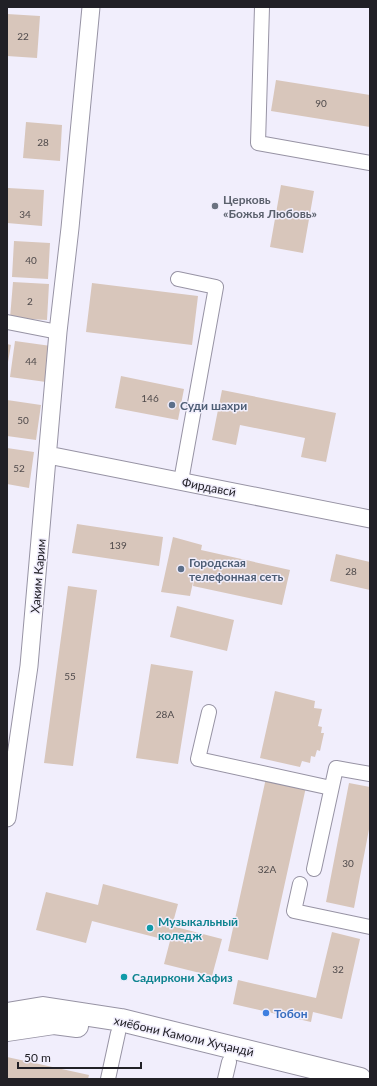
<svg xmlns="http://www.w3.org/2000/svg" width="377" height="1086" font-family="Lato,sans-serif">
<style>
.building{fill:#d8c6bb}
.lines{fill:none;stroke-linecap:round;stroke-linejoin:round}
.minor-casing{stroke:#9793a4;stroke-width:16}
.tertiary-casing{stroke:#9793a4;stroke-width:19}
.primary-casing{stroke:#9793a4;stroke-width:24}
.minor{stroke:#fff;stroke-width:14}
.tertiary{stroke:#fff;stroke-width:17}
.primary{stroke:#fff;stroke-width:22}
.worship-dot{fill:#6b7280;stroke:#f1eefc;stroke-width:1.5}
.service-dot{fill:#5c6f8a;stroke:#f1eefc;stroke-width:1.5}
.culture-dot{fill:#0f9aa8;stroke:#f1eefc;stroke-width:1.5}
.shop-dot{fill:#3f7fe0;stroke:#f1eefc;stroke-width:1.5}
.labels{text-anchor:middle;dominant-baseline:central;stroke-width:3;stroke-linejoin:round;paint-order:stroke}
.number-label{font-size:10px;fill:#4f4a4b}
.worship-label{font-size:12px;font-weight:bold;fill:#5b616d;stroke:#f1eefc;text-anchor:start}
.service-label{font-size:12px;font-weight:bold;fill:#4e5e75;stroke:#f1eefc;text-anchor:start}
.street-label{font-size:12px;fill:#212026;stroke:#f1eefc}
.culture-label{font-size:12px;font-weight:bold;fill:#0d838f;stroke:#f1eefc;text-anchor:start}
.shop-label{font-size:12px;font-weight:bold;fill:#366cbe;stroke:#f1eefc;text-anchor:start}
</style>
<rect width="100%" height="100%" fill="#f1eefc"/>
<path class="building" d="M7,14l33,2 -3,42 -30,-2z
M276,80l94,15v32l-99,-16z
M26,122l36,3 -2,36 -37,-3z
M281,185l33,6 -11,62 -33,-6z
M8,188l36,2 -2,36 -35,-3z
M14,241l36,2 -2,36 -36,-2z
M13,282l36,2 -2,36 -37,-2z
M92,283l106,13 -6,49 -106,-13z
M15,341l36,5 -5,36 -36,-5z
M7,344l4,1 -3,17 -1,-1z
M121,376l63,13 -6,31 -63,-12z
M222,390l114,23 -10,49 -25,-5 4,-19 -65,-13 -4,20 -24,-5z
M7,400l34,5 -5,35 -29,-4z
M7,448l27,4 -5,36 -22,-4z
M77,524l86,13 -4,29 -87,-13z
M173,537l29,8 -1,5 89,20 -8,35 -89,-19 2,-13 -5,23 -29,-4z
M336,554l34,8v28l-40,-9z
M68,586l29,4 -24,176 -29,-3z
M177,606l57,14 -7,31 -57,-14z
M151,664l42,7 -15,93 -42,-6z
M275,691l40,10 -1,7 8,1 -4,17 4,1 -1,6h3l-4,18 -3,-1 -2,7 -4,-1 -1,7 -8,-2 -2,6 -40,-9z
M266,778l40,9 -38,173 -40,-9z
M349,783l21,4v37l-16,84 -28,-6z
M103,884l75,20 -6,22 50,13 -10,37 -48,-12 6,-23 -78,-20 -6,22 -50,-13 10,-38 52,13z
M332,932l28,7 -18,80 -29,-7 -2,10 -78,-18 5,-24 78,18z
M7,1057l82,18 -1,4h-81z"/>
<g class="lines">
<defs>
<path id="minor" d="M262,7l-4,136 112,20
M178,279l38,8 -35,194
M7,322l51,10
M209,712l-11,47 133,29
M314,869l22,-101 34,6
M300,884l-6,27 76,16
M108,1079l10,-46
M225,1079l4,-17"/>
<path id="tertiary" d="M48,455l322,64
M7,818l22,-152 29,-334 12,-104 21,-221"/>
<path id="primary" d="M7,1014l36,-6 78,12 239,59
M7,1030l47,-7 23,3"/>
</defs>
<use href="#minor" class="minor-casing"/>
<use href="#tertiary" class="tertiary-casing"/>
<use href="#primary" class="primary-casing"/>
<use href="#minor" class="minor"/>
<use href="#tertiary" class="tertiary"/>
<use href="#primary" class="primary"/>
</g>
<circle class="worship-dot" cx="215" cy="206" r="4"/>
<g class="service-dot">
<circle cx="172" cy="405" r="4"/>
<circle cx="181" cy="569" r="4"/>
</g>
<g class="culture-dot">
<circle cx="150" cy="928" r="4"/>
<circle cx="124" cy="977" r="4"/>
</g>
<circle class="shop-dot" cx="266" cy="1013" r="4"/>
<g class="labels">
<g class="number-label">
<text x="23" y="36">22</text>
<text x="321" y="103">90</text>
<text x="43" y="142">28</text>
<text x="25" y="214">34</text>
<text x="31" y="260">40</text>
<text x="30" y="301">2</text>
<text x="31" y="361">44</text>
<text x="150" y="398">146</text>
<text x="23" y="420">50</text>
<text x="19" y="468">52</text>
<text x="118" y="545">139</text>
<text x="351" y="571">28</text>
<text x="70" y="676">55</text>
<text x="165" y="714">28А</text>
<text x="348" y="863">30</text>
<text x="267" y="869">32А</text>
<text x="338" y="969">32</text>
</g>
<g class="worship-label">
<text x="223" y="199">Церковь<tspan x="223" dy="14">«Божья Любовь»</tspan></text>
</g>
<g class="service-label">
<text x="180" y="405">Суди шахри</text>
<text x="189" y="562">Городская<tspan x="189" dy="14">телефонная сеть</tspan></text>
</g>
<g class="street-label">
<text transform="translate(209 487) rotate(11)">Фирдавсӣ</text>
<text transform="translate(38 576) rotate(-85)">Ҳаким Карим</text>
<text transform="translate(184 1036) rotate(13)">хиёбони Камоли Хуҷандӣ</text>
</g>
<g class="culture-label">
<text x="158" y="921">Музыкальный<tspan x="158" dy="14">коледж</tspan></text>
<text x="132" y="977">Садиркони Хафиз</text>
</g>
<g class="shop-label">
<text x="274" y="1013">Тобон</text>
</g>
</g>
<rect width="377" height="1086" fill="none" stroke="#212026" stroke-width="16"/>
<path d="M18 1062v6h123v-6" fill="none" stroke="#212026" stroke-width="2"/>
<text x="24" y="1062" font-size="12" fill="#212026" stroke="#f1eefc" stroke-width="3" paint-order="stroke">50 m</text>
</svg>
